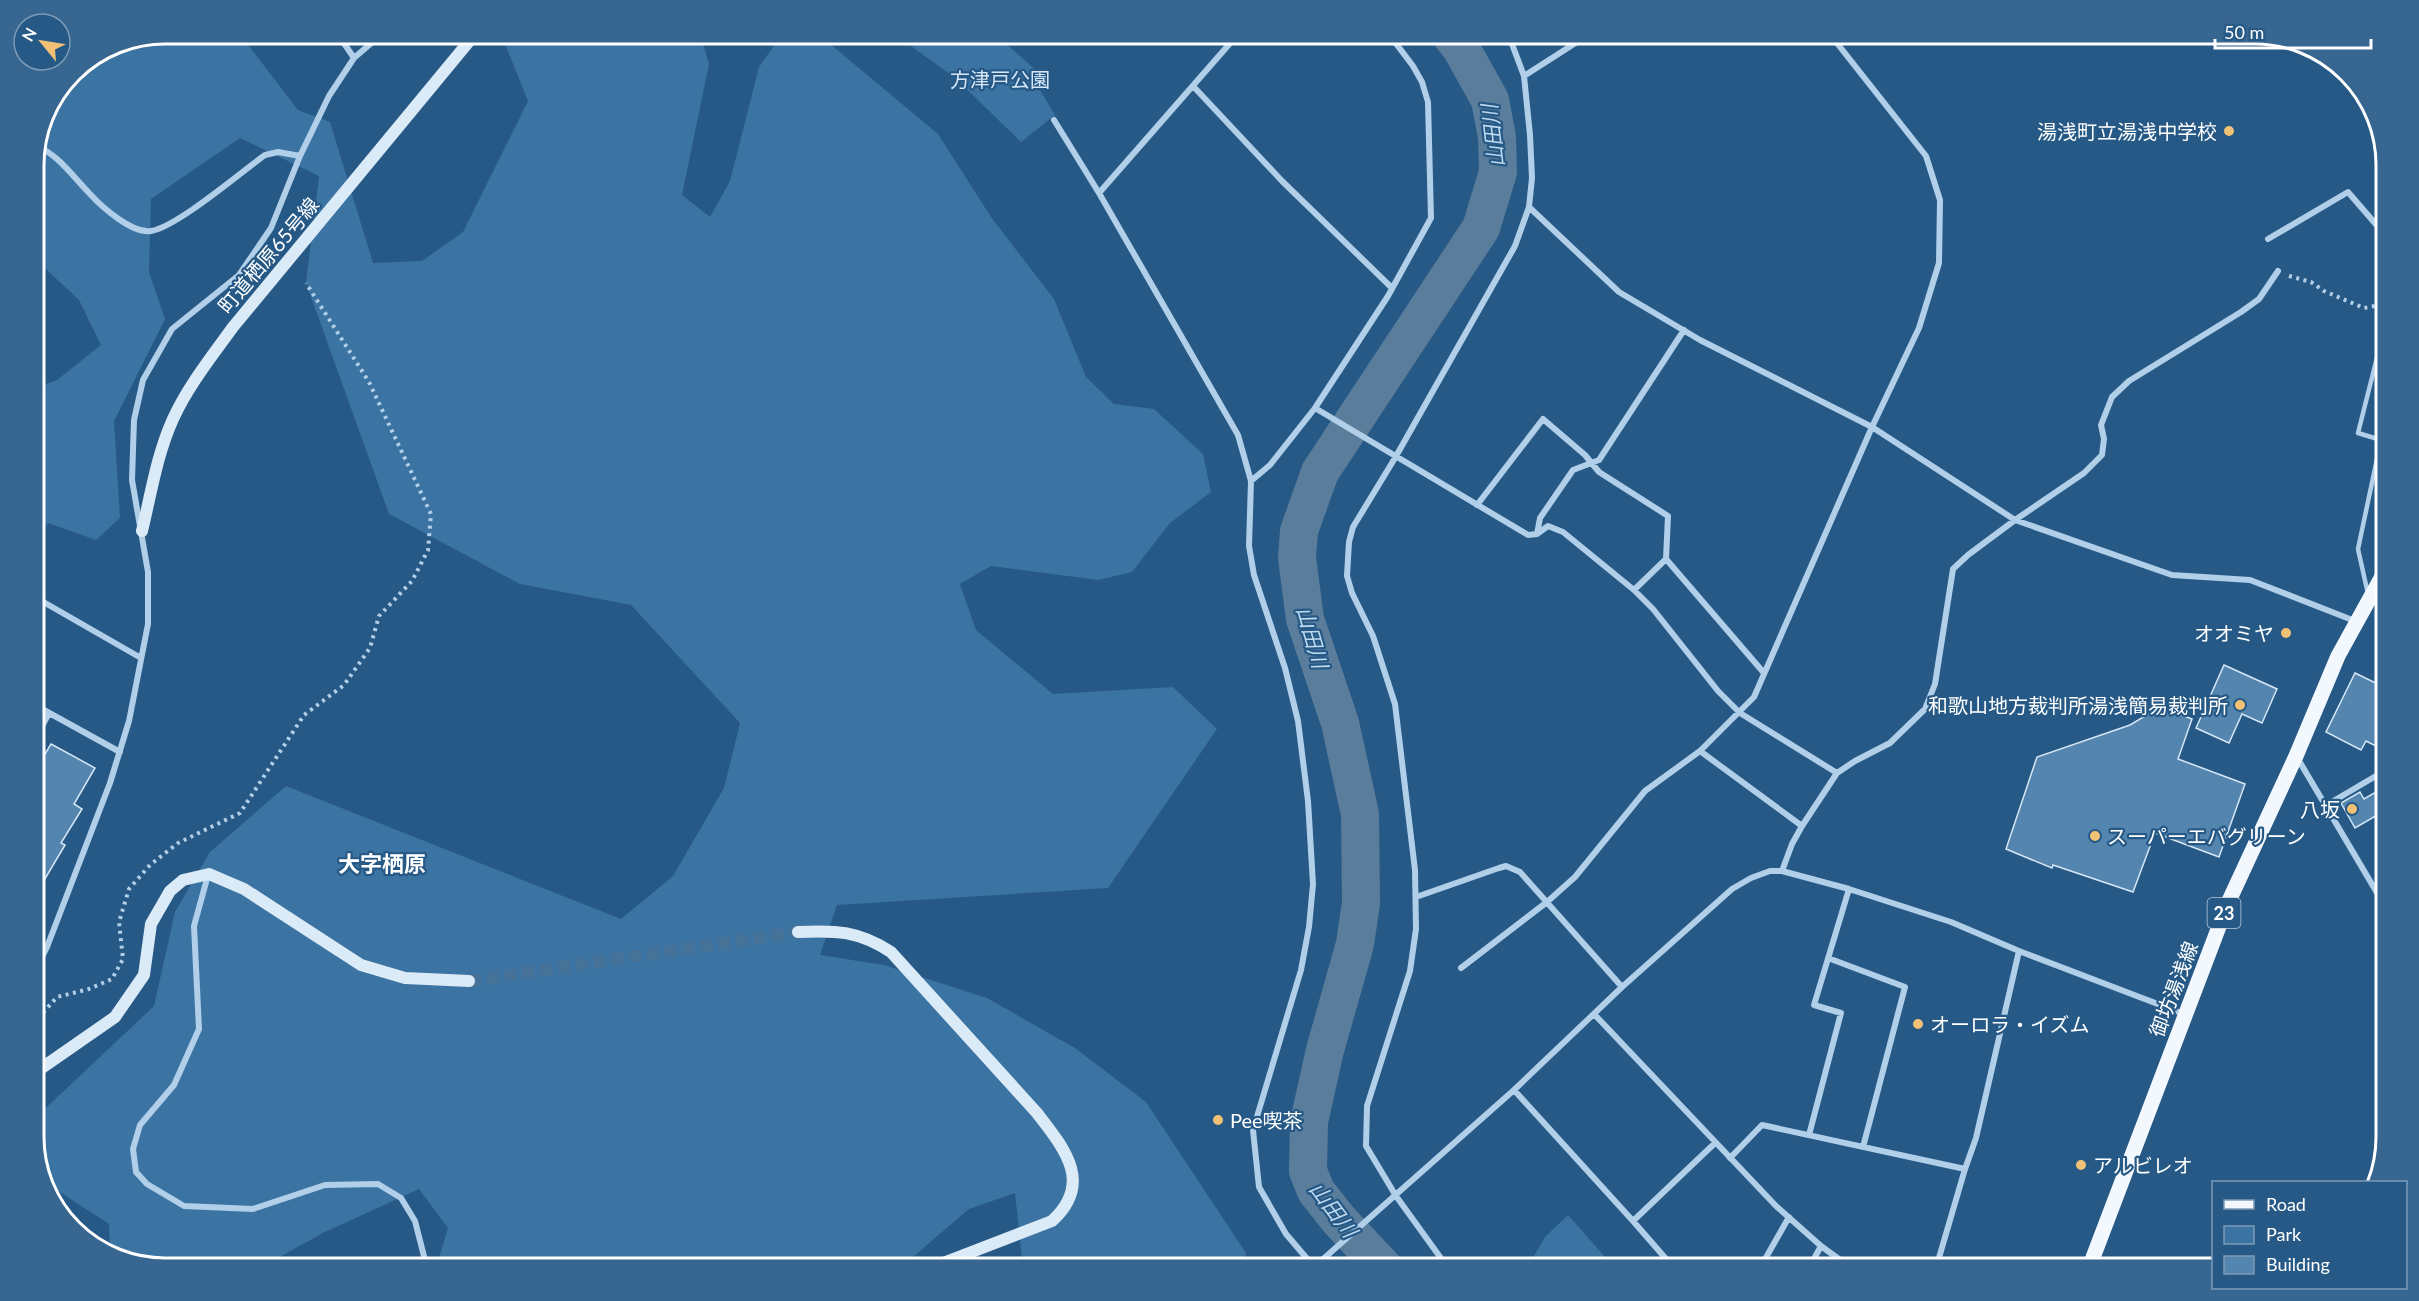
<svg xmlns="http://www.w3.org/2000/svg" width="2419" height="1301" font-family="Lato,'Noto Sans JP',sans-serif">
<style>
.green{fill:#3b73a2}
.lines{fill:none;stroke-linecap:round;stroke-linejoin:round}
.river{stroke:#5b7d9c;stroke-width:38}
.building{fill:#5385af;stroke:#d5e7f6;stroke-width:1.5}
.secondary-tunnel{stroke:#477298;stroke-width:12;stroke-dasharray:12 6;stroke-linecap:butt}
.path{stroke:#b1cfe8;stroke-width:4;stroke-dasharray:3 4.5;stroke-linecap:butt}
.lane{stroke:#b1cfe8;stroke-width:4.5}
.street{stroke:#b1cfe8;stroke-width:6}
.secondary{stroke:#dbeaf7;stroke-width:12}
.primary{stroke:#f3f8fe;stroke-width:15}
.poi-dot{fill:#f1c276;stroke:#265986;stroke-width:2}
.labels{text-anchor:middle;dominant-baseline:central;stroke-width:4.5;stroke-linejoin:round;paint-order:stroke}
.shield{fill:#265986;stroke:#becddb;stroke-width:1.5}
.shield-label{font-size:18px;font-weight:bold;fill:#fff}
.park-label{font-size:20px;fill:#d5e7f6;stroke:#265986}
.poi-label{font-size:20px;fill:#fff;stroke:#265986;text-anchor:end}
.street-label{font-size:20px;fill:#fff;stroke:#265986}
.water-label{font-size:21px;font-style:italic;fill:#bdd9ef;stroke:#265986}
.quarter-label{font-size:22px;font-weight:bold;fill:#fff;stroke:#265986}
.rim{fill:none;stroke:#fff;stroke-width:3}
</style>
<rect width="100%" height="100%" fill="#265986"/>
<path class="green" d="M165,33h74l59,77 32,12 43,141 49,-2 41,-29 65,-131 -27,-67 2,-1h197l9,31 -27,131 28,22 20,-36 29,-114 19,-27 18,-7h21l121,101 53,83 63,82 32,78 28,27 40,5 49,45 8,38 -41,31 -38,49 -34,8 -107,-14 -31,18 16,46 77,64 120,-7 44,42 -109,159 -271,17 -17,50 64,10 103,33 88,50 71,54 100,151 -4,15h-219l-8,-75 -46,16 -69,59h-464l12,-40 -29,-39 -96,44 -63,35h-95l-55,-13 -1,-31 -63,-41 -13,-38v-25l121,-114 21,-94 35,-60 76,-66 335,133 52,-43 51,-88 16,-65 -109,-118 -111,-21 -131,-70 -83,-231 13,-107 -79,-38 -89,61 -2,73 16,47 -51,102 6,97 -24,22 -48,-17 -15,14v-148l24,-9 44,-35 -22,-45 -46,-43v-100l10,-43 29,-43 43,-28z
M893,33h101l42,37 -5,5 24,40 -34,27 -67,-65z
M1568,1215l47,53h-88l18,-31z"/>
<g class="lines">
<path class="river" d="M1384,1268l-45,-48 -23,-29 -8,-20 1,-49 16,-72 30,-106 6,-41 -1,-89 -20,-91 -35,-104 -8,-61 2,-27 21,-59 161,-244 17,-56 -1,-35 -7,-37 -29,-52 -12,-15"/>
</g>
<path class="building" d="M2224,665l53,24 -15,34 -20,-9 -13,29 -33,-15z
M2355,673l31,15v63l-20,-10 -5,9 -35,-18z
M2160,707l32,12 -14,40 67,25 -26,73 -64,-24 -22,59 -80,-27 -1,3 -46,-19 31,-92 93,-32z
M51,744l44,24 -21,36 8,5 -21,34 4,2 -32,54v-125z
M2360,792l4,7 12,-7 10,18 -31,18 -14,-25z"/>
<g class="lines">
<path class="secondary-tunnel" d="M469,981l329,-49"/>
<path class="path" d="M2289,276l22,6 13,9 40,17 22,-4
M33,1024l24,-27 32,-8 23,-10 11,-20 -4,-37 10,-33 21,-24 28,-22 62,-30 64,-98 40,-30 26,-37 9,-32 33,-35 16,-31 3,-36 -62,-132 -63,-99"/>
<path class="lane" d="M2368,594l-10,-45 23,-109 -23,-7 28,-111"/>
<path class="street" d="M337,33l17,25
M1239,33l-140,160 139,242 13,46 -2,65 5,29 31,93 13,53 10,80 5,83 -4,43 -8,43 -48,160 6,57 27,47 29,34
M1524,76l67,-43
M1193,86l89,95 110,107
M1054,120l45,73
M36,146c22,8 37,31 54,48 12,13 42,40 61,37 26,-4 90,-59 114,-76l13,-3 22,4
M1529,207l90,85 81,48 172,87 143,93 157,55 78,5 105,41
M2268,239l80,-47 38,44
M1315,408l213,127 9,-1 11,-8 15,6 71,58 19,19 65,82 22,22 97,60
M1251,481l19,-16 45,-57 73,-112 43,-78 -3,-116 -6,-20 -9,-16 -25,-33
M1477,505l66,-86 42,36 14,17 69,44 -2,43 98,114
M1537,534l3,-16 33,-48 26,-10 85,-130
M1634,590l32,-31
M33,596l108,62
M33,704l87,48
M33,743l16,-30
M1700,751l102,75
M2298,759l88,149
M2325,806l61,-36
M1782,871l10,-27 10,-18 35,-53 18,-12 35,-18 35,-34 10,-25 18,-115 15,-14 47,-35 69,-47 18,-18 2,-16 -3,-14 11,-28 17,-16 112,-69 18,-13 19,-28
M208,875l-14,51 5,103 -25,56 -34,40 -7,24 3,23 11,12 37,22 69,3 72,-24 53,-1 23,14 14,23 12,47
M1416,897l83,-29 7,-2 14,6 102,115
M1828,958l77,29 -42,160
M1461,968l86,-66 28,-25 70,-86 55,-40 54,-54 118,-270 47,-99 20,-65 1,-63 -14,-44 -97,-123
M33,975l14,-28 63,-164 19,-62 19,-97v-52l-16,-92 2,-60 9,-40 29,-51 67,-54 32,-47 29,-72 29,-60 25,-38 29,-25
M1594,1014l182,192 45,40 30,22
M1514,1090l119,131 82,-78
M1809,1135l32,-122 -27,-8 35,-116
M1730,1158l32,-33 203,44
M1633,1221l41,47
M1313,1268l201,-178 108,-103 110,-98 19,-11 19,-7h12l67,18 102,33 68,29 165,63
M1448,1268l-52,-72 -30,-50 1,-40 43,-135 6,-42 -1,-59 -20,-166 -22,-68 -21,-43 -5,-17 2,-34 4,-15 42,-69 120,-212 14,-39 3,-29 -2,-43 -6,-59 -12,-32 -6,-11
M1760,1268l29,-51
M1809,1268l12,-22
M1936,1268l29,-99 11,-31 43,-187"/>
<path class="secondary" d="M142,531c9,-37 15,-77 31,-112 15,-33 39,-63 60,-92l243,-294
M798,932c38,-2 61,-1 93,20l146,161c27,35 57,70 15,108l-122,47
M33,1074l82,-57 29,-42 7,-51 19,-33 13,-11 26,-6 35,15 117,76 44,13 64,3"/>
<path class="primary" d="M2089,1268l139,-365 68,-147 42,-100 48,-87"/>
</g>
<g class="poi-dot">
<circle cx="2229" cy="131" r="6"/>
<circle cx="2286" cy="633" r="6"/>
<circle cx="2240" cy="705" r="6"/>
<circle cx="2352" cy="809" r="6"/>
<circle cx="2095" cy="836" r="6"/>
<circle cx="1918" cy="1024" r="6"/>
<circle cx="1218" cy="1120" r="6"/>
<circle cx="2081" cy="1165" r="6"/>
</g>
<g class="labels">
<rect class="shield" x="2207.5" y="898" width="33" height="30" rx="4.5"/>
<g class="shield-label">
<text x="2224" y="913">23</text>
</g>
<g class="park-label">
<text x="1000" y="79">方津戸公園</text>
</g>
<g class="poi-label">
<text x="2217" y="131">湯浅町立湯浅中学校</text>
<text x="2274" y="633">オオミヤ</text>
<text x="2228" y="705">和歌山地方裁判所湯浅簡易裁判所</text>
<text x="2340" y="809">八坂</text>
<text x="2107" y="836" text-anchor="start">スーパーエバグリーン</text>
<text x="1930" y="1024" text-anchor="start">オーロラ・イズム</text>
<text x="1230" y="1120" text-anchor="start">Pee喫茶</text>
<text x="2093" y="1165" text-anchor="start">アルビレオ</text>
</g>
<g class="street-label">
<text transform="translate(268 255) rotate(-50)">町道栖原65号線</text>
<text transform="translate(2173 989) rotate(-69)">御坊湯浅線</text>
</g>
<g class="water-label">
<text transform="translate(1492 136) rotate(-97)">山田川</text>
<text transform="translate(1313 637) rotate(74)">山田川</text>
<text transform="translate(1334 1209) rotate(53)">山田川</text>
</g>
<g class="quarter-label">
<text x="382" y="863">大字栖原</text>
</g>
</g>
<path d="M0 0H2419V1301H0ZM165 44H2255A121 121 0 0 1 2376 165V1137A121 121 0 0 1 2255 1258H165A121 121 0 0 1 44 1137V165A121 121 0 0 1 165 44Z" fill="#376690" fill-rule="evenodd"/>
<path class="rim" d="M165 44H2255A121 121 0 0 1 2376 165V1137A121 121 0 0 1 2255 1258H165A121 121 0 0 1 44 1137V165A121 121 0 0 1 165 44Z"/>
<rect x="2212" y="1181" width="195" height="108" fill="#265986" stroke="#7d9bb6" stroke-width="1.5"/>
<rect x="2224" y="1200" width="30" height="9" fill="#f3f8fe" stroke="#7d9bb6" stroke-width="1.5"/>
<text x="2266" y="1211" font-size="18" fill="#ffffff">Road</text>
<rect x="2224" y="1226" width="30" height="18" fill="#3b73a2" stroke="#7d9bb6" stroke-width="1.5"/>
<text x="2266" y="1241" font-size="18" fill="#ffffff">Park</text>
<rect x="2224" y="1256" width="30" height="18" fill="#5385af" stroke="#7d9bb6" stroke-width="1.5"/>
<text x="2266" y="1271" font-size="18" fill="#ffffff">Building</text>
<g transform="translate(42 42) rotate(300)"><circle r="28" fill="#265986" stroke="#7d9bb6" stroke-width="1.5"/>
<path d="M0-4.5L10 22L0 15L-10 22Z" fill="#f1c276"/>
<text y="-9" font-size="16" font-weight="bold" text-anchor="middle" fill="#ffffff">N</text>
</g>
<path d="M2215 39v9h156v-9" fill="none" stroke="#ffffff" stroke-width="3"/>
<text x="2224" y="39" font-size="18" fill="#ffffff" stroke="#265986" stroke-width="4.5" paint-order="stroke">50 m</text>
</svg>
